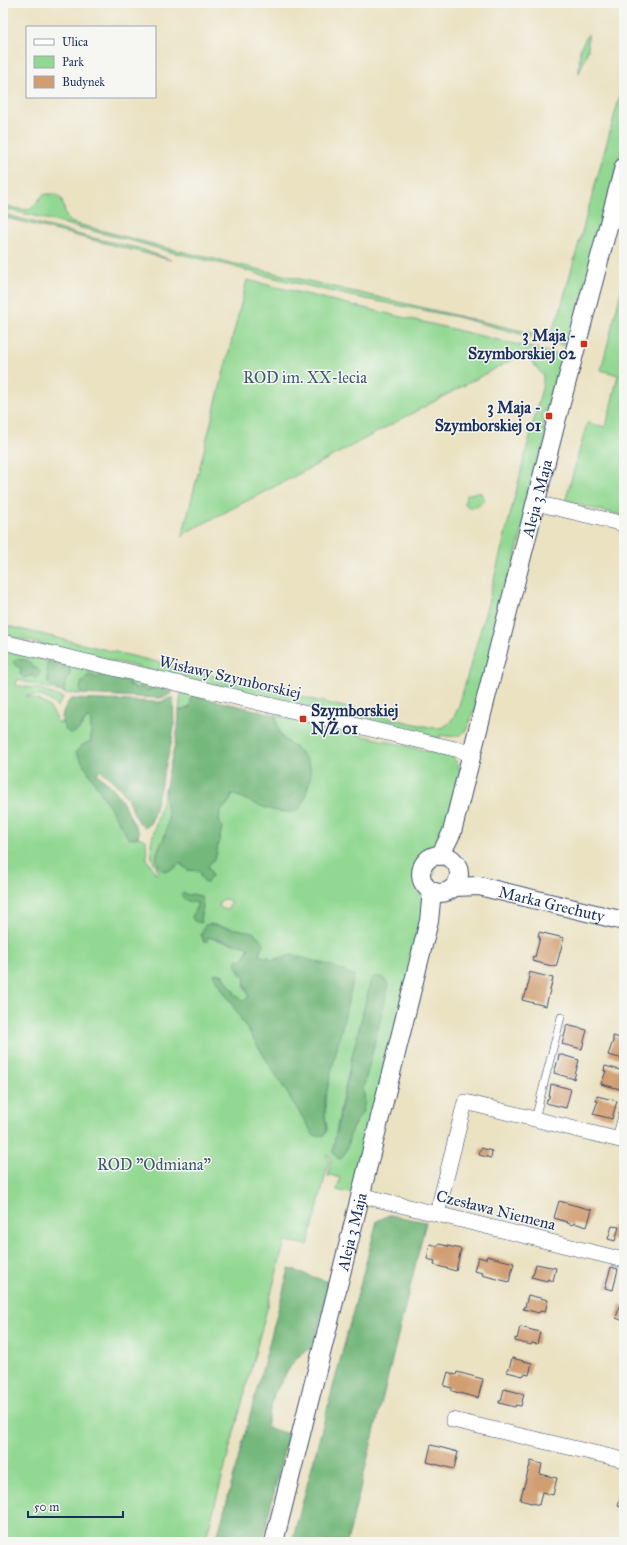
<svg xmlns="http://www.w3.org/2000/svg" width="627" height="1545" font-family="'IM FELL Great Primer',serif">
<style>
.green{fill:#92d892;stroke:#568478;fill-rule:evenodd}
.forest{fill:#75b87c;stroke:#48746d}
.building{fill:#d19e72}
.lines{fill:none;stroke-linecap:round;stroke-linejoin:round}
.service-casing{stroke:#3a4a6d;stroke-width:8}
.minor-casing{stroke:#3a4a6d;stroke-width:16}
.tertiary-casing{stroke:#3a4a6d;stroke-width:20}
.service{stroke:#fff;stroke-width:7}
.minor{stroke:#fff;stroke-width:15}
.tertiary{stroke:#fff;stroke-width:18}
.poi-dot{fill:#c8321e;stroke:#f6f6f2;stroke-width:1.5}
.labels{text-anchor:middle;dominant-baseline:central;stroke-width:3;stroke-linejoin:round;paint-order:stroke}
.poi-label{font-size:16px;font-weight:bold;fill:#1b2f5e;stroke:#f6f6f2;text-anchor:end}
.park-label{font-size:16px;fill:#39596b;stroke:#f6f6f2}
.street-label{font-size:16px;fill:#1b2f5e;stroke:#f6f6f2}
</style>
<rect width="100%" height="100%" fill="#f6f6f2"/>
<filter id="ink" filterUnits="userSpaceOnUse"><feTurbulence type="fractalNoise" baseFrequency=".025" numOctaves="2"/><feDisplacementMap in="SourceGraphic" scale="8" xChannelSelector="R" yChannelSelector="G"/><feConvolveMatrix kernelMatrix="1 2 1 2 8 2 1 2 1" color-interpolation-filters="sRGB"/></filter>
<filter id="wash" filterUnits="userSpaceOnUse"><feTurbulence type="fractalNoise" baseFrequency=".012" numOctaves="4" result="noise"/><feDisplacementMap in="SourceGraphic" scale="16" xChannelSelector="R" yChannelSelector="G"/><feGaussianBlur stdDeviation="0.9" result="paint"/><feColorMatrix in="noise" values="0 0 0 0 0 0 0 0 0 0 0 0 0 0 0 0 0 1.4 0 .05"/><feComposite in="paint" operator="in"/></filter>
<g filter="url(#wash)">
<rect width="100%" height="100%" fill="#ebe2c2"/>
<path class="green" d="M588,34v16l-9,23 1,-24z
M624,81v60l-53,199 -3,4 -6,1 -105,-28 -111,-22 -87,-21 -28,-8 -64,-15 -27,-8 -137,-35v-3l21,5 7,-1c4,-4 7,-9 10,-12 3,-3 6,-3 9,-3 17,-1 11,19 20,28l97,26 377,88c9,-4 12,-16 16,-25z
M3,214l81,22 54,12 33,12 -168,-43z
M247,280l314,75 3,3 -4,28 -7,-2 -7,27h-2l-2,7 4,1 -3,11 4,2 -71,280 -3,-1c-5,21 -10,29 -33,24v4l-437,-104v-10l412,99c8,1 20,6 28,3 12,-5 16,-22 19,-32l26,-92 55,-219v-9l-8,-9 -9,-14 -210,113 -129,67 -5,5z
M624,280v236l-59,-14 22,-79 19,4 12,-52 -17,-5z
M477,492l4,1 4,6c-6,8 -12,12 -21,5l3,-9z
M3,650l47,11 -3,2c-1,7 2,14 1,20l3,3 5,1 2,4 -36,-10 -5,-1 -1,5 24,4 23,9 -6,9c-12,-12 -16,-12 -31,-11 18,6 25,7 32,27l4,-1v2l20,3 2,-5 3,-4h3l1,4v19l-10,5 -5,6 59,86 3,-1 8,3 1,19 9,15 3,-2 -7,-14 -1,-15 16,-61 -1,25 3,6 -2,17 -4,11 -5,7 30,22 13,1 14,-12 7,-32 -3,-6 1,-9 9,-10 4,-8 37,15 41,-34c-1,-4 -1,-11 -4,-15 -15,-21 -29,-13 -31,-45l168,40 1,-2c8,3 14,10 15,18l-68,273 -40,150 -15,-4 3,-12 -10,-3 -2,3 3,-18 -4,-6 -1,2 3,5 -21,84 -23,-4 -80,301h-202v-851l4,1 -4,-3zM16,659l9,1 7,8v7l-8,3 -4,-4 1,-6zM184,893l19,14 -3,11 2,4 -9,-5 5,-14zM224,899l5,1 2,4 -4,6 -4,-1 -4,-3v-4zM205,929l48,3 7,19 -1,5 10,1 2,3 22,-5 32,145v16l2,13 -64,-75 -50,-80 10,1 13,20 7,6 6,-4 -1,-4 -4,-6 1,-11 -5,-2 -4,-8 9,-10 4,-9 -32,-7 -9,-3 -5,4v-3l-2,-4zM371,980l-8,110c1,4 2,9 1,13 -3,19 -20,35 -31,49l8,-48z
M70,666l32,8 -4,4 -18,9 1,7 -17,-1 1,-8 5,-12z
M128,680l27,6c-7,8 -18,4 -26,-1z
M181,693l11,2 -2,12 -11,4z"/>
<path class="forest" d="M16,659l9,1 6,3 2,5h4l3,3 -1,4 -3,3 -3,-1 -1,-2 -8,3 -4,-4 1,-6 -5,-2 -3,-4z
M50,661l20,5v7l-5,12 -1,8 -6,-2 -2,-4 -5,-1 -3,-3c1,-6 -2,-13 -1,-20z
M102,674l26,6 1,5 8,4 3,-2 4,1 2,3 4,-1 5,-4 18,6 -6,4 -8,2 -78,-4c-2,-9 0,-14 8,-19l9,3z
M192,695l84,20c2,33 17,24 31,45 6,9 3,20 0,30 -1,6 -3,15 -8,19 -16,11 -50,-9 -67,-15l-3,8 -9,10 -1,9 3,6 -7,32 -7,6 4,11 -6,8 -5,-7 -1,-6 -12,-1 -9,-8 -4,6 -8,3 -5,-1c-14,-16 3,-26 5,-43 1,-4 2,-11 1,-15 -1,-3 -2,-3 -2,-6 -1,-7 0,-18 1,-25 4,-24 12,-45 12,-70l11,-4z
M173,697l1,30 -3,17 -16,64 -4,14 -4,5h-4c-8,-8 -10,-17 -15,-27 -7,-13 -17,-21 -28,-30l-3,4 15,13 6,7 21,39 -1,4 -9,2 -53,-87 5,-6 10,-5v-19l-1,-4h-3c-8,8 -3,11 -16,16 -14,-8 -10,-24 0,-35l89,3z
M184,893l4,2 4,-1 9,2 2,11 -3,11 2,5 -8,-2 -2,-4 6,-14c-8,-1 -12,-1 -17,-8z
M209,924l44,8 11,10c-1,5 -5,8 -5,14l10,1 2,3 22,-5 42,12 19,9 -29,123v17l2,13 -2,6 -11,1 -101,-162 4,-1 6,2 13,20 7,6 6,-4c-2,-10 -5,-8 -4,-20 -6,-4 -9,-9 -9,-16l1,-2 5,1 3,-4 4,-9 -41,-10 -1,4 -3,1 -1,-1v-3l-2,-3 4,-10z
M374,977h7l8,7 -26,106 2,12 -3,11 -10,15 -6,23 -4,7 -4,1 -5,-7 2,-14 16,-77 20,-81z
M389,1215l37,7 -79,320h-55l85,-321z
M289,1269l40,13 -15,63 -19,14 -21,35 -8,33 22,7 -26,108h-46z"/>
<g id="blocks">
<path class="building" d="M539,932l25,6 -8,29 -24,-6 1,-5 2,1 5,-20h-2z
M529,972l24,6 -7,28 -24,-6 1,-4h2l5,-19 -2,-1z
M566,1025l21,5 -5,19 -20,-5 4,-14z
M613,1036l11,3v20l-16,-4 5,-14z
M559,1054l20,6 -5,19 -20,-6 4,-13z
M605,1066l19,5 -4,18 -19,-5 5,-13h-2z
M551,1084l20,5 -5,19 -20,-5 2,-5h1z
M597,1096l20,5 -5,18 -19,-5 5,-13h-2z
M481,1148l11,3 -1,7 -12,-3z
M559,1201l33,9 -5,17 -13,-4 -1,2 -6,-2v-1l-13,-4z
M612,1226l7,1 -4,14 -7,-2z
M430,1244l8,2 1,-2 22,5 -5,22 -22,-6 1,-4 -8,-2z
M487,1256l27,7 -5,19 -27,-7 1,-2 -9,-2 4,-14 8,2z
M536,1264l20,4 -3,13 -5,-2 -1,2 -16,-4 1,-2h1z
M611,1267l7,2 -5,21 -8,-2z
M528,1295l20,5 -3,12 -5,-1 -1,2 -16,-4 1,-3 1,1z
M620,1304l4,1v16l-8,-3z
M520,1327l20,5 -3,12 -5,-1 -1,2 -16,-4v-3l2,1z
M512,1358l20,5 -3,12 -5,-1 -1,2 -16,-4v-3h2z
M448,1372l8,3 1,-3 26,7 -5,19 -26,-7v-3l-8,-2z
M504,1389l20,5 -3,12 -5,-1 -1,2 -16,-4v-2h2z
M431,1445l27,7 -4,17 -27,-7z
M531,1461l11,3 -2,10 17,4 -4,17 -11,-3 -3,13 -19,-5z
M622,1490l2,1v17l-6,-2z"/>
</g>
</g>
<g filter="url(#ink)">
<use href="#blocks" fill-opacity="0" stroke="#3a4a6d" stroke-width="1"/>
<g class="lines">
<defs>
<path id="service" d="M535,1119l26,-102
M616,1139l8,-32"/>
<path id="minor" d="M536,503l88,21
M3,642l469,111
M360,1195l264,65
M437,1214l28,-112 159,39
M453,1420l171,40"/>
<g id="tertiary">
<circle cx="440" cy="874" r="19"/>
<path id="s1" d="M440,856l12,-24 105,-414 67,-251"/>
<path id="s2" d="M454,887l25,-1 145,35"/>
<path id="s3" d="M274,1542l155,-621 3,-30"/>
</g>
</defs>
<use href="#service" class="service-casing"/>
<use href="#minor" class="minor-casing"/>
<use href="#tertiary" class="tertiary-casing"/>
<use href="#service" class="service"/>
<use href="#minor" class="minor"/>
<use href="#tertiary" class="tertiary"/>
</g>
</g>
<g class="poi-dot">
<rect x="580" y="340" width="8" height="8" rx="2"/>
<rect x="545" y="412" width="8" height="8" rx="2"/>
<rect x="299" y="715" width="8" height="8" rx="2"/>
</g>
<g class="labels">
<g class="poi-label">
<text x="576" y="335">3 Maja -<tspan x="576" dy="18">Szymborskiej 02</tspan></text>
<text x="541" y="407">3 Maja -<tspan x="541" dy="18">Szymborskiej 01</tspan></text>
<text x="311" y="710" text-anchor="start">Szymborskiej<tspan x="311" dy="18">N/Ż 01</tspan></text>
</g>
<g class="park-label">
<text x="305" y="377">ROD im. XX-lecia</text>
<text x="154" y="1164">ROD "Odmiana"</text>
</g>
<g class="street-label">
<text stroke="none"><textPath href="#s1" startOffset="371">Aleja 3 Maja</textPath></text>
<text transform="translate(230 677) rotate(13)">Wisławy Szymborskiej</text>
<text stroke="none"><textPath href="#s2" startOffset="100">Marka Grechuty</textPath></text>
<text transform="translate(496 1210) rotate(14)">Czesława Niemena</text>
<text stroke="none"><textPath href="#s3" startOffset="320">Aleja 3 Maja</textPath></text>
</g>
</g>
<rect width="627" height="1545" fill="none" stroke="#f6f6f2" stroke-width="16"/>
<rect x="26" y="26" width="130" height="72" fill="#f6f6f2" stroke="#9ea6b7"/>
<rect x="34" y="39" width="20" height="6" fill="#ffffff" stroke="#9ea6b7"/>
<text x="62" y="46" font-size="12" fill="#1b2f5e">Ulica</text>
<rect x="34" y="56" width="20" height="12" fill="#92d892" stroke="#9ea6b7"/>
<text x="62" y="66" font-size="12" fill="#1b2f5e">Park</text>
<rect x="34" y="76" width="20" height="12" fill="#d19e72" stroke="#9ea6b7"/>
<text x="62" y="86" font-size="12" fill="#1b2f5e">Budynek</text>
<path d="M28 1511v6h95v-6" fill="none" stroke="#1b2f5e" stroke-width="2"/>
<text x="34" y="1511" font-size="12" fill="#1b2f5e" stroke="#f6f6f2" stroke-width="3" paint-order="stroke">50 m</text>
</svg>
